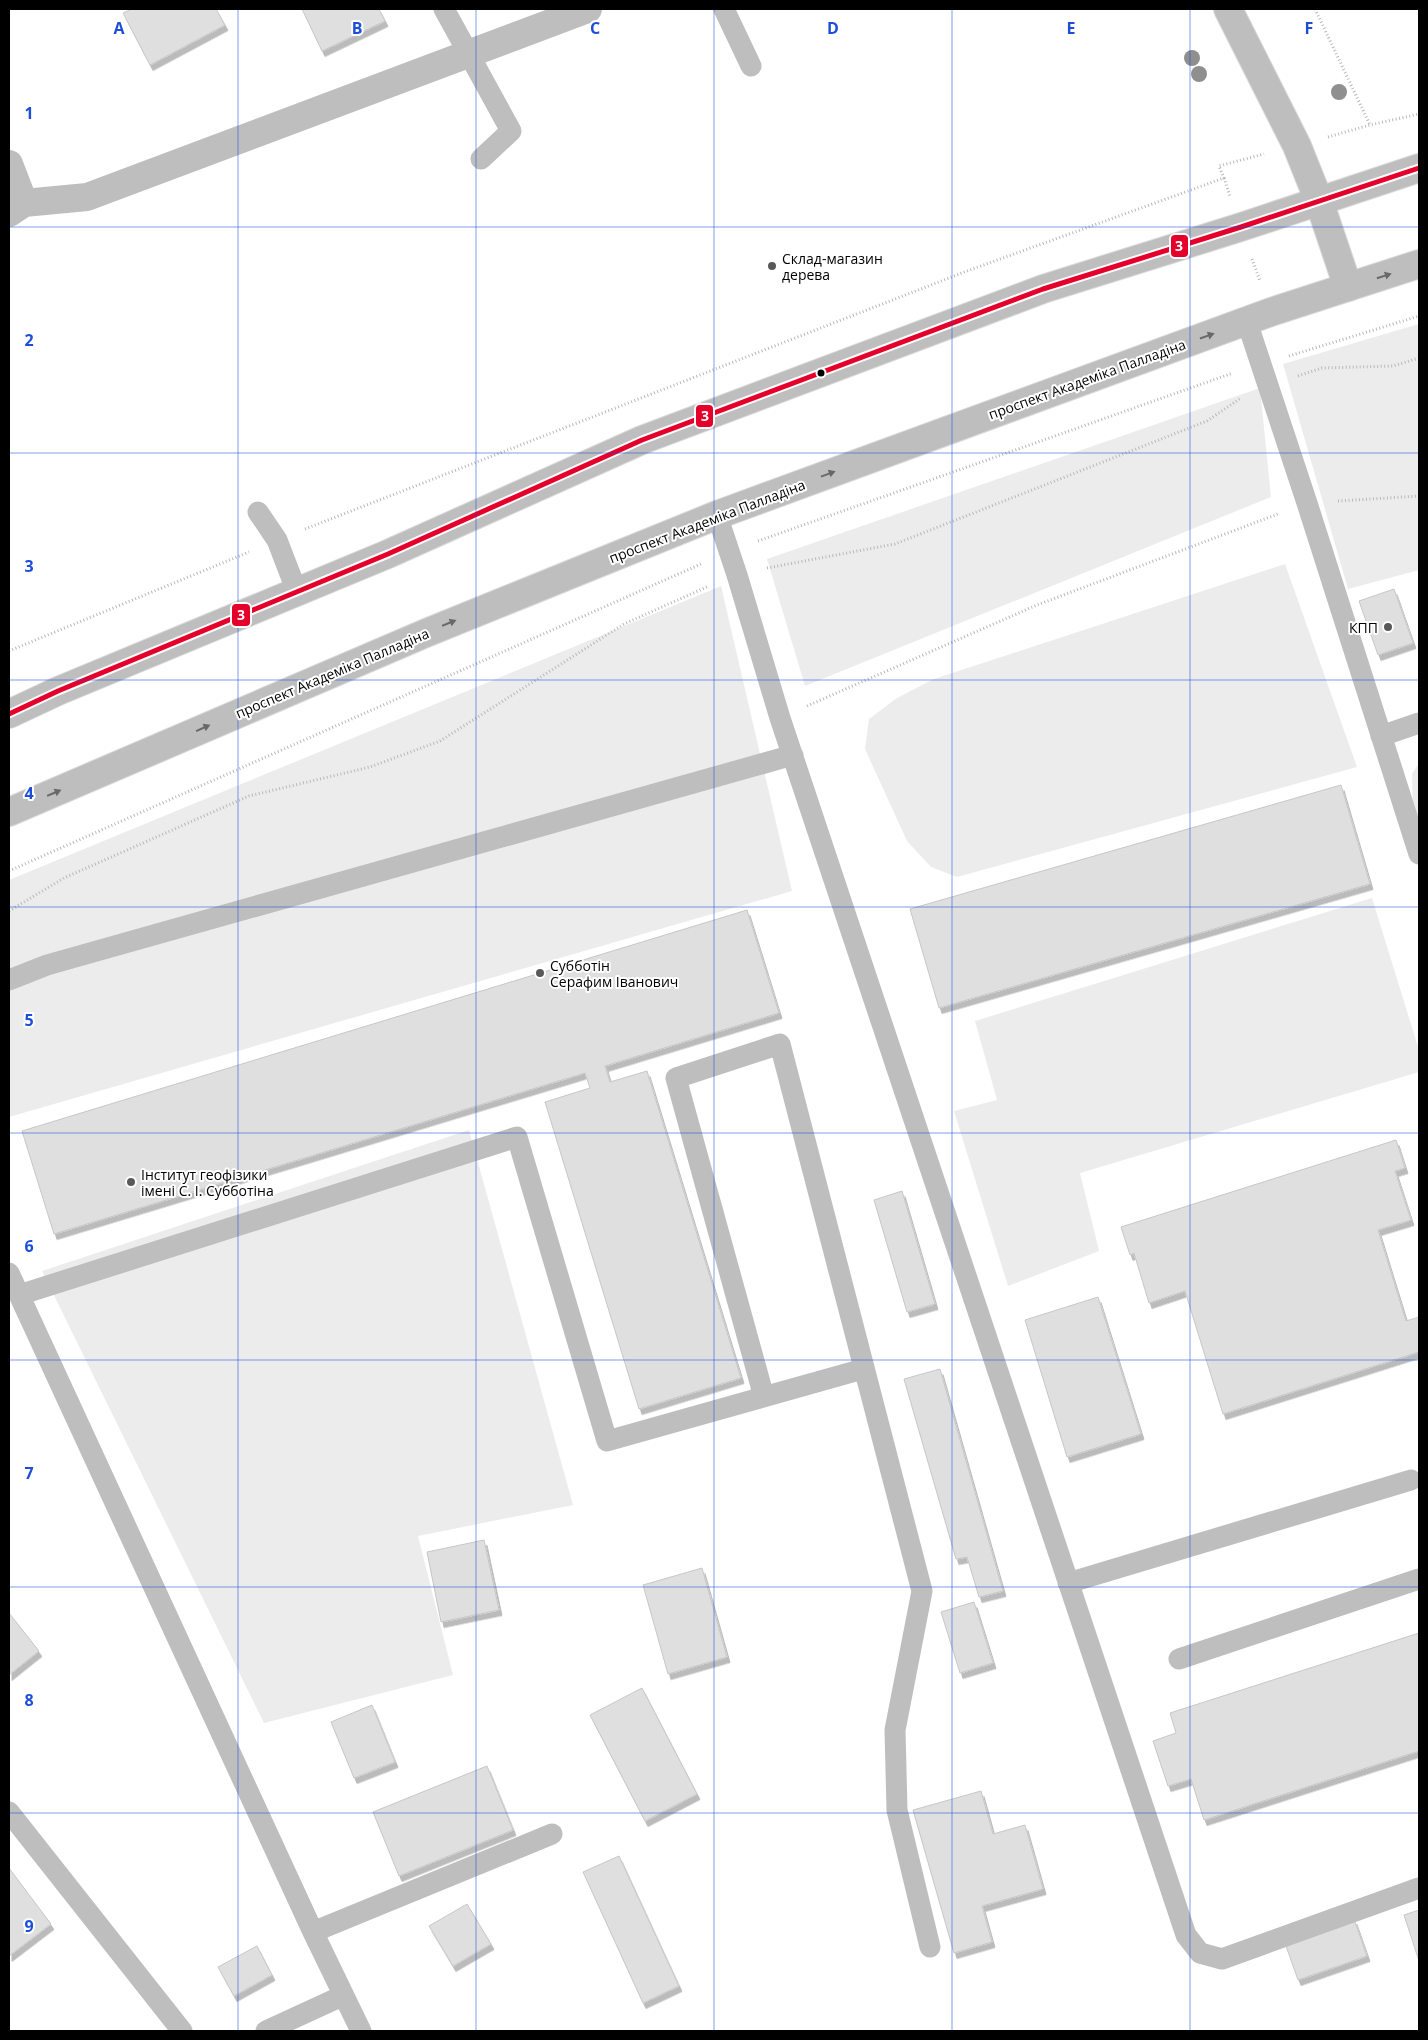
<svg xmlns="http://www.w3.org/2000/svg" width="1428" height="2040" font-family="'Open Sans',sans-serif">
<style>
.green{fill:#ececec}
.building{fill:#dfdfdf;stroke:#c7c7c7;filter:url(#shadow)}
.lines{fill:none;stroke-linecap:round;stroke-linejoin:round}
.primary-casing{stroke:#dbdbdb;stroke-width:30}
.highway-casing{stroke:#dbdbdb;stroke-width:30}
.path{stroke:#b9b9b9;stroke-width:3;stroke-dasharray:1 2.5;stroke-linecap:butt}
.lane{stroke:#bebebe;stroke-width:21}
.street{stroke:#bebebe;stroke-width:28}
.primary{stroke:#bebebe;stroke-width:28}
.highway{stroke:#bebebe;stroke-width:28}
.bus-1-casing{stroke:#fff;stroke-width:9}
.bus-1{stroke:#e4002b;stroke-width:5}
.tree{fill:#8f8f8f}
.oneway{fill:#686868}
.grid{fill:none;stroke:#1d4ed8;stroke-width:1;stroke-opacity:0.55}
.poi-dot{fill:#595959;stroke:#fff;stroke-width:2}
.bus-dot{fill:#000;stroke:#fff;stroke-width:2}
.labels{text-anchor:middle;dominant-baseline:central;stroke-width:4;stroke-linejoin:round;paint-order:stroke}
.poi-label{font-size:14px;fill:#000;stroke:#fff;text-anchor:start}
.street-label{font-size:14px;fill:#000;stroke:#fff}
.grid-label{font-size:16px;text-anchor:middle;font-weight:bold;fill:#1d4ed8;stroke:#fff;stroke-width:4;stroke-linejoin:round;paint-order:stroke}
.line-badge{stroke:#fff;stroke-width:2}
.badge-label{font-size:14px;text-anchor:middle;font-weight:bold;fill:#fff}
</style>
<defs>
<filter id="shadow"><feDropShadow dx="3" dy="5.5" stdDeviation="0" flood-color="#0004"/></filter>
</defs>
<rect width="100%" height="100%" fill="#fff"/>
<path class="green" d="M1419,324v246l-71,19 -65,-225z
M1260,388l11,109 -466,189 -38,-127z
M1285,564l72,203 -400,110 -26,-10 -24,-26 -42,-92 4,-30 28,-21 37,-19z
M721,586l71,305 -783,226v-237z
M1419,763v68l-6,-18 -1,-39z
M1372,898l47,152v22l-339,101 19,78 -91,35 -54,-175 43,-11 -22,-79z
M469,1130l104,375 -155,31 35,139 -189,48 -222,-452z"/>
<path class="building" d="M132,9h84l9,16 -75,40 -27,-52z
M302,9h77l6,12 -63,30z
M1394,589l19,54 -35,12 -19,-54z
M1341,785l29,99 -431,124 -29,-99z
M747,910l32,103 -174,53 5,16 37,-11 94,307 -102,31 -94,-307 45,-14 -5,-15 -531,161 -32,-103z
M1396,1140l9,28 -10,3 16,49 -33,10 28,91 13,-4v35l-196,62 -38,-123 -36,12 -15,-50 -4,2 -9,-28z
M902,1191l33,113 -28,8 -33,-112z
M1098,1297l43,137 -74,23 -42,-137z
M940,1369l63,222 -24,6 -12,-40 -11,2 -52,-180z
M484,1540l15,70 -58,12 -14,-70z
M702,1568l25,89 -59,17 -25,-89z
M974,1602l19,61 -33,10 -19,-61z
M9,1613l30,38 -30,24z
M1419,1633v118l-215,69 -13,-41 -23,7 -15,-45 23,-8 -6,-20z
M642,1688l55,106 -52,27 -55,-106z
M372,1705l23,57 -41,16 -23,-56z
M487,1766l26,64 -114,46 -26,-64z
M981,1791l12,43 32,-9 18,64 -61,17 10,36 -38,11 -41,-143z
M619,1856l60,130 -36,17 -60,-131z
M9,1868l42,56 -42,32z
M467,1904l24,40 -38,22 -24,-40z
M1419,1910v51l-15,-46z
M1354,1919l13,37 -69,24 -13,-37z
M257,1946l15,29 -38,21 -16,-29z"/>
<g class="lines">
<defs>
<path id="primary" d="M1228,9l69,137 22,55 29,86"/>
<path id="highway" d="M9,714l49,-23 330,-137 254,-114 401,-151 198,-62 178,-59
M9,812l417,-179 291,-118 554,-203 148,-48"/>
</defs>
<use href="#primary" class="primary-casing"/>
<use href="#highway" class="highway-casing"/>
<path class="path" d="M1315,9l55,116
M1328,137l42,-12 49,-11
M1224,178l6,18
M1252,259l8,22
M1289,356l130,-40
M1298,376l24,-8 71,-2 26,-8
M1338,501l81,-5
M305,529l662,-258 257,-93 -5,-12 45,-12
M758,541l475,-168
M767,568l128,-24 312,-123 34,-23
M9,651l240,-99
M807,706l230,-101 241,-91
M9,871l692,-307
M9,911l55,-33 185,-82 121,-29 70,-26 184,-117 85,-38"/>
<path class="lane" d="M444,9l67,122 -30,28
M724,9l27,57
M1247,322l60,181 112,351
M258,512l19,28 20,52
M717,515l20,60 43,143 406,1217 14,18 22,6 197,-71
M1381,736l38,-13
M9,980l38,-15 746,-210
M9,1273l304,659 48,99
M19,1295l498,-158 90,304 256,-72
M764,1397l-88,-319 104,-34 142,547 -27,139 2,80 33,137
M1068,1583l343,-103
M1179,1659l240,-80
M9,1812l173,219
M313,1932l239,-98
M266,2031l76,-35"/>
<path class="street" d="M9,164l15,39
M9,213l15,-10 63,-6 501,-188"/>
<use href="#primary" class="primary"/>
<use href="#highway" class="highway"/>
<defs>
<path id="bus-1" d="M9,714l49,-23 330,-137 254,-114 401,-151 198,-62 178,-59"/>
</defs>
<use href="#bus-1" class="bus-1-casing"/>
<use href="#bus-1" class="bus-1"/>
</g>
<g class="tree">
<circle cx="1192" cy="58" r="8"/>
<circle cx="1199" cy="74" r="8"/>
<circle cx="1339" cy="92" r="8"/>
</g>
<defs><path id="oneway-solid" d="M-6-.8H1V-3.2L6.5 0L1 3.2V.8H-6Z" transform="scale(1.25)"/></defs>
<g class="oneway">
<use href="#oneway-solid" transform="translate(1384 276) rotate(-18)"/>
<use href="#oneway-solid" transform="translate(1207 336) rotate(-19)"/>
<use href="#oneway-solid" transform="translate(828 474) rotate(-20)"/>
<use href="#oneway-solid" transform="translate(449 623) rotate(-22)"/>
<use href="#oneway-solid" transform="translate(203 728) rotate(-24)"/>
<use href="#oneway-solid" transform="translate(54 793) rotate(-23)"/>
</g>
<path class="grid" d="M238,9v2022M476,9v2022M714,9v2022M952,9v2022M1190,9v2022M9,227h1410M9,453h1410M9,680h1410M9,907h1410M9,1133h1410M9,1360h1410M9,1587h1410M9,1813h1410"/>
<g class="poi-dot">
<circle cx="772" cy="266" r="5"/>
<circle cx="1388" cy="627" r="5"/>
<circle cx="540" cy="973" r="5"/>
<circle cx="131" cy="1182" r="5"/>
</g>
<circle class="bus-dot" cx="821" cy="373" r="4.5"/>
<g class="labels">
<g class="poi-label">
<text x="782" y="258">Склад-магазин<tspan x="782" dy="16">дерева</tspan></text>
<text x="1378" y="627" text-anchor="end">КПП</text>
<text x="550" y="965">Субботін<tspan x="550" dy="16">Серафим Іванович</tspan></text>
<text x="141" y="1174">Інститут геофізики<tspan x="141" dy="16">імені С. І. Субботіна</tspan></text>
</g>
<g class="street-label">
<text transform="translate(1087 379) rotate(-20)">проспект Академіка Палладіна</text>
<text transform="translate(707 521) rotate(-21)">проспект Академіка Палладіна</text>
<text transform="translate(332 673) rotate(-23)">проспект Академіка Палладіна</text>
</g>
</g>
<g class="grid-label">
<text x="119" y="34">A</text>
<text x="357" y="34">B</text>
<text x="595" y="34">C</text>
<text x="833" y="34">D</text>
<text x="1071" y="34">E</text>
<text x="1309" y="34">F</text>
<text x="29" y="119">1</text>
<text x="29" y="346">2</text>
<text x="29" y="572">3</text>
<text x="29" y="799">4</text>
<text x="29" y="1026">5</text>
<text x="29" y="1252">6</text>
<text x="29" y="1479">7</text>
<text x="29" y="1706">8</text>
<text x="29" y="1932">9</text>
</g>
<g class="line-badge">
<rect x="1170" y="234" width="19" height="24" rx="5" fill="#e4002b"/>
<rect x="695" y="404" width="19" height="24" rx="5" fill="#e4002b"/>
<rect x="231" y="603" width="20" height="24" rx="5" fill="#e4002b"/>
</g>
<g class="badge-label">
<text x="1179" y="251">3</text>
<text x="705" y="421">3</text>
<text x="241" y="620">3</text>
</g>
<rect width="1428" height="2040" fill="none" stroke="#000000" stroke-width="20"/>
</svg>
